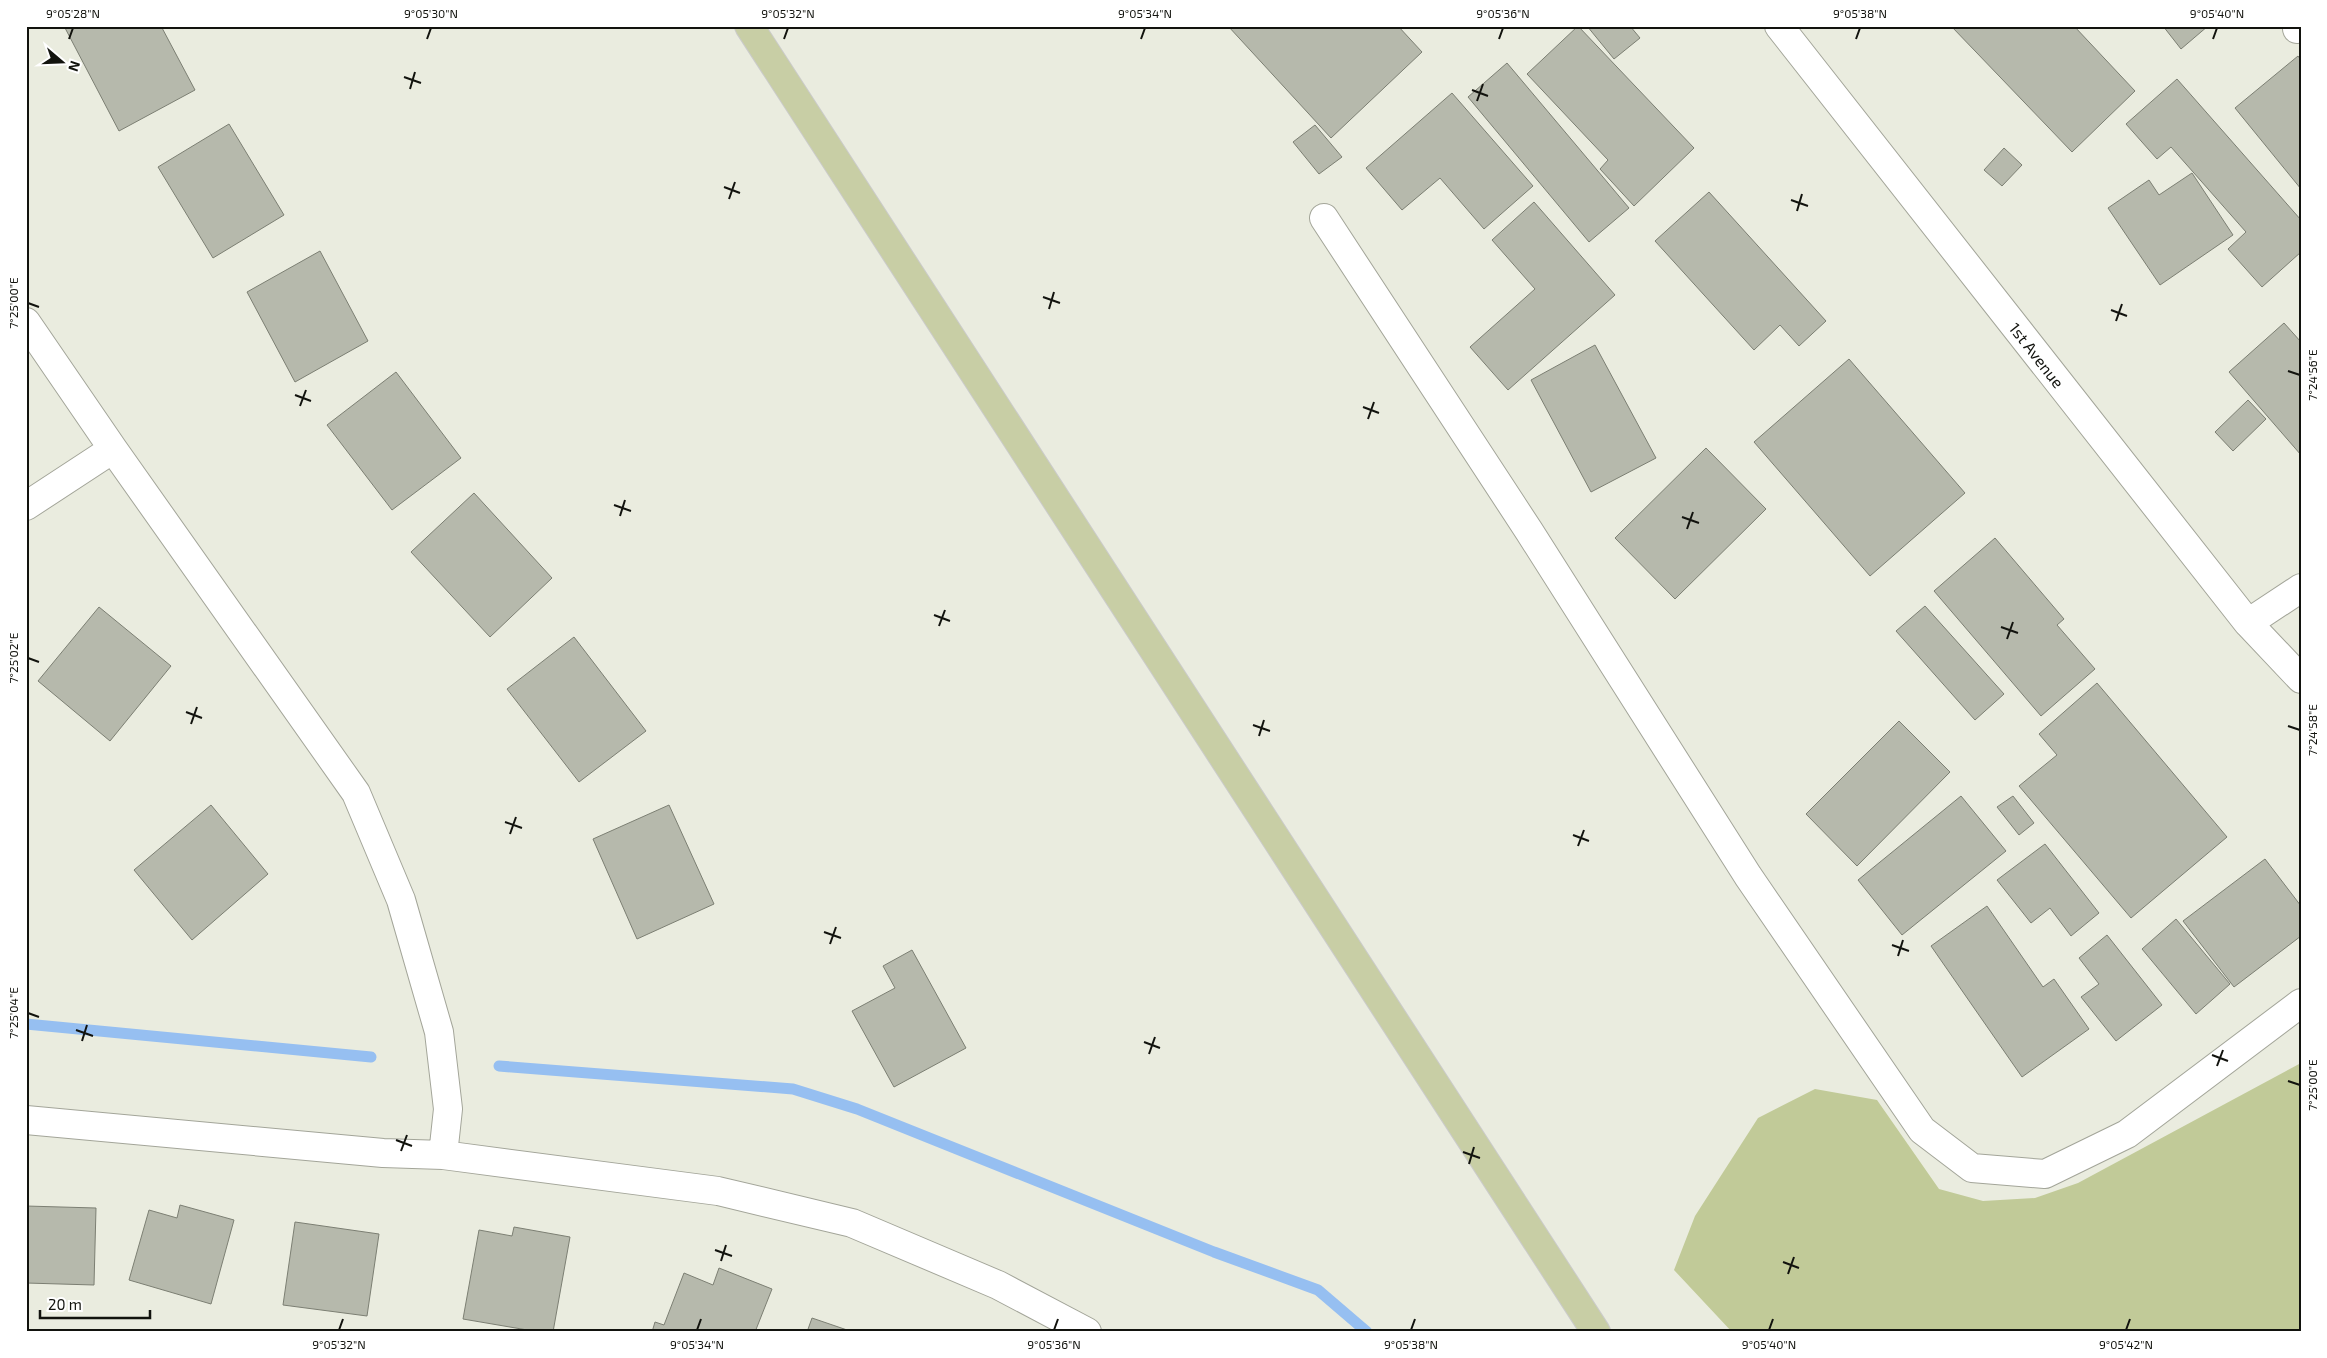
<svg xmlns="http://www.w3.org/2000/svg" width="2327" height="1358" font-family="'Exo 2',sans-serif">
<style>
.green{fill:#c1ca98}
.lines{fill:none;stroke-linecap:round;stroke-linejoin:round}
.stream{stroke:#96bff1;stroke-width:11}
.building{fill:#b6b9ac;stroke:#7c7f73}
.minor-casing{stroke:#a3a599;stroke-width:30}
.major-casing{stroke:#cbcbca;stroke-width:30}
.minor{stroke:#fff;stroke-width:28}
.major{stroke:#c8cea5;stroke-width:28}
.ticks{fill:none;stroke:#12130e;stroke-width:2}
.labels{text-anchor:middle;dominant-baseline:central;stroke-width:4;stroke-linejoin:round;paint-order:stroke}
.street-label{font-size:16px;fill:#12130e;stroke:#fff}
.neatline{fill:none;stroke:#12130e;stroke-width:2}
.ticks-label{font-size:12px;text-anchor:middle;fill:#12130e}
</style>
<rect width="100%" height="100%" fill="#eaecdf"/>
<path class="green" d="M2301,1063v269h-569l-58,-62 21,-54 63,-98 57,-29 62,11 62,89 44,12 52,-3 43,-15z"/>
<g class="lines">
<path class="stream" d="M26,1024l345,33
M499,1066l294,23 64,20 357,143 104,38 49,42"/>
</g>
<path class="building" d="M64,26h97l34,64 -76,41z
M1228,26h170l24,26 -91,86z
M1578,26l116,122 -60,58 -34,-37 8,-9 -81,-86z
M1587,26h43l10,12 -26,21z
M2074,26l61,65 -63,61 -120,-125z
M2163,26h45l-27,23z
M2298,56l3,4v129l-66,-81z
M1507,63l122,145 -40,34 -121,-145z
M2177,79l124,141v32l-39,35 -34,-38 18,-17 -75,-85 -14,12 -31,-35z
M1452,93l81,93 -49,43 -44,-51 -38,32 -36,-42z
M229,124l55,91 -71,43 -55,-91z
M1315,125l27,32 -23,17 -26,-32z
M2004,148l18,17 -20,21 -18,-16z
M2192,173l41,62 -73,50 -52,-77 41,-28 10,15z
M1709,192l117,129 -27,25 -19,-21 -26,25 -99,-109z
M1534,202l81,93 -107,95 -38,-43 65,-58 -43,-49z
M320,251l48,90 -73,41 -48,-90z
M2284,323l17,19v113l-72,-83z
M1595,345l61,113 -65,34 -60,-112z
M1849,359l116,134 -95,83 -116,-134z
M396,372l65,86 -69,52 -65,-85z
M2248,400l18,19 -33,32 -18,-19z
M1706,448l60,61 -91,90 -60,-61z
M474,493l78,85 -62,59 -79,-85z
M1995,538l69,81 -7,6 38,44 -54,47 -107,-125z
M1925,606l79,88 -29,26 -79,-89z
M99,607l72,59 -61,75 -72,-60z
M574,637l72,94 -67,51 -72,-93z
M2097,683l130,154 -96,81 -112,-132 38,-31 -18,-21z
M1899,721l51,51 -93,94 -51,-52z
M1961,796l45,55 -104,84 -44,-55z
M2013,796l21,27 -15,12 -22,-28z
M211,805l57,69 -76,66 -58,-70z
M669,805l45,99 -77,35 -44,-100z
M2045,844l54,69 -28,23 -21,-28 -19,15 -34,-43z
M2265,859l36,47v30l-67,51 -51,-66z
M1987,906l56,81 11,-8 35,50 -67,48 -91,-131z
M2176,919l54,65 -34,30 -54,-65z
M2107,935l55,70 -46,36 -35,-44 18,-13 -20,-26z
M912,950l54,98 -72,39 -42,-76 43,-23 -12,-22z
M180,1205l54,15 -23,84 -82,-24 20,-70 28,8z
M26,1206l70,2 -2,77 -68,-2z
M295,1222l84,12 -12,82 -84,-11z
M514,1227l56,10 -17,95h-14l-76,-13 16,-89 33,6z
M719,1268l53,21 -17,43h-103l3,-10 9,3 20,-52 29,12z
M812,1318l41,14h-46z"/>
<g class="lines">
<defs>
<path id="minor" d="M1779,26l469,597 53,56
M2297,29l4,-2
M1324,218l205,313 219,345 174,254 50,38 73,6 82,-40 174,-131
M26,322l87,127 243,344 45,107 38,132 9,77 -5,46
M26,506l87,-57
M2248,623l53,-35
M26,1120l357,33 60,2 275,36 134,32 146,62 89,47"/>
<path id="major" d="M749,26l847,1306"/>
</defs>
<use href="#minor" class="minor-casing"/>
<use href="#major" class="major-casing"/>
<use href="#minor" class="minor"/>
<use href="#major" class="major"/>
</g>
<path class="ticks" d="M69,39l4,-11M427,39l4,-11M784,39l4,-11M1141,39l4,-11M1499,39l4,-11M1856,39l4,-11M2213,39l4,-11M404,77l17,6M410,89l5,-17M1472,90l16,6M1477,101l6,-17M724,187l16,6M729,199l6,-17M1791,200l17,6M1797,211l5,-17M1043,297l17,6M28,303l11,4M1049,309l5,-17M2111,310l16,6M2116,321l6,-17M2288,371l12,4M295,395l16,6M300,406l6,-16M1363,407l16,6M1368,419l6,-17M614,505l17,6M620,516l5,-16M1682,517l17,6M1687,529l6,-17M934,615l16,6M939,626l6,-16M2001,627l17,6M2007,639l6,-17M28,658l11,4M186,712l16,6M191,724l6,-17M1253,725l17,6M2288,726l12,4M1259,736l5,-16M505,822l17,6M510,834l6,-17M1573,835l16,6M1578,846l6,-16M824,932l17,6M830,944l6,-17M1892,945l17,6M1898,956l5,-16M28,1013l11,4M76,1030l17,6M82,1041l5,-16M1144,1042l16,6M1149,1054l6,-17M2212,1055l16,6M2217,1066l6,-16M2288,1081l12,4M396,1140l16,6M401,1151l6,-16M1463,1152l17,6M1469,1164l5,-17M715,1250l17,6M721,1261l5,-16M1783,1262l16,6M1788,1274l6,-17M339,1330l4,-11M697,1330l4,-11M1054,1330l4,-11M1411,1330l4,-11M1769,1330l4,-11M2126,1330l4,-11"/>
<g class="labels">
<g class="street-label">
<text transform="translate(2037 355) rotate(52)">1st Avenue</text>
</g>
</g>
<rect width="2327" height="1358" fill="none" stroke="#ffffff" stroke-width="55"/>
<g transform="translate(62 62) rotate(109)" stroke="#ffffff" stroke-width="4" paint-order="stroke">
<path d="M0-4L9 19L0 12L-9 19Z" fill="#12130e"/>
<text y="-8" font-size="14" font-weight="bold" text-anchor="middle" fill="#12130e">N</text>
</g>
<path d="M40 1310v8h110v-8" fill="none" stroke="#12130e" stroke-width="2.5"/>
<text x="48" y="1310" font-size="15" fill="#12130e" stroke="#ffffff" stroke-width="4" paint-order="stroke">20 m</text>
<rect x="28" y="28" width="2272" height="1302" class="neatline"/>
<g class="ticks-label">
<text x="73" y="18">9°05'28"N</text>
<text x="431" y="18">9°05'30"N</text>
<text x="788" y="18">9°05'32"N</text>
<text x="1145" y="18">9°05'34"N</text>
<text x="1503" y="18">9°05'36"N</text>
<text x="1860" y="18">9°05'38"N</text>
<text x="2217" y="18">9°05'40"N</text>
<text transform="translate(14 303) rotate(-90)" y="4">7°25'00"E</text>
<text transform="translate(2313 375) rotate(-90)" y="4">7°24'56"E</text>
<text transform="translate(14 658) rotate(-90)" y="4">7°25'02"E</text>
<text transform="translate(2313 730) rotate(-90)" y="4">7°24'58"E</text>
<text transform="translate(14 1013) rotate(-90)" y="4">7°25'04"E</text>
<text transform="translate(2313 1085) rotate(-90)" y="4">7°25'00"E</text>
<text x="339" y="1349">9°05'32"N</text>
<text x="697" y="1349">9°05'34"N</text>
<text x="1054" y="1349">9°05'36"N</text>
<text x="1411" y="1349">9°05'38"N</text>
<text x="1769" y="1349">9°05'40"N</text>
<text x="2126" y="1349">9°05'42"N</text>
</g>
</svg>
